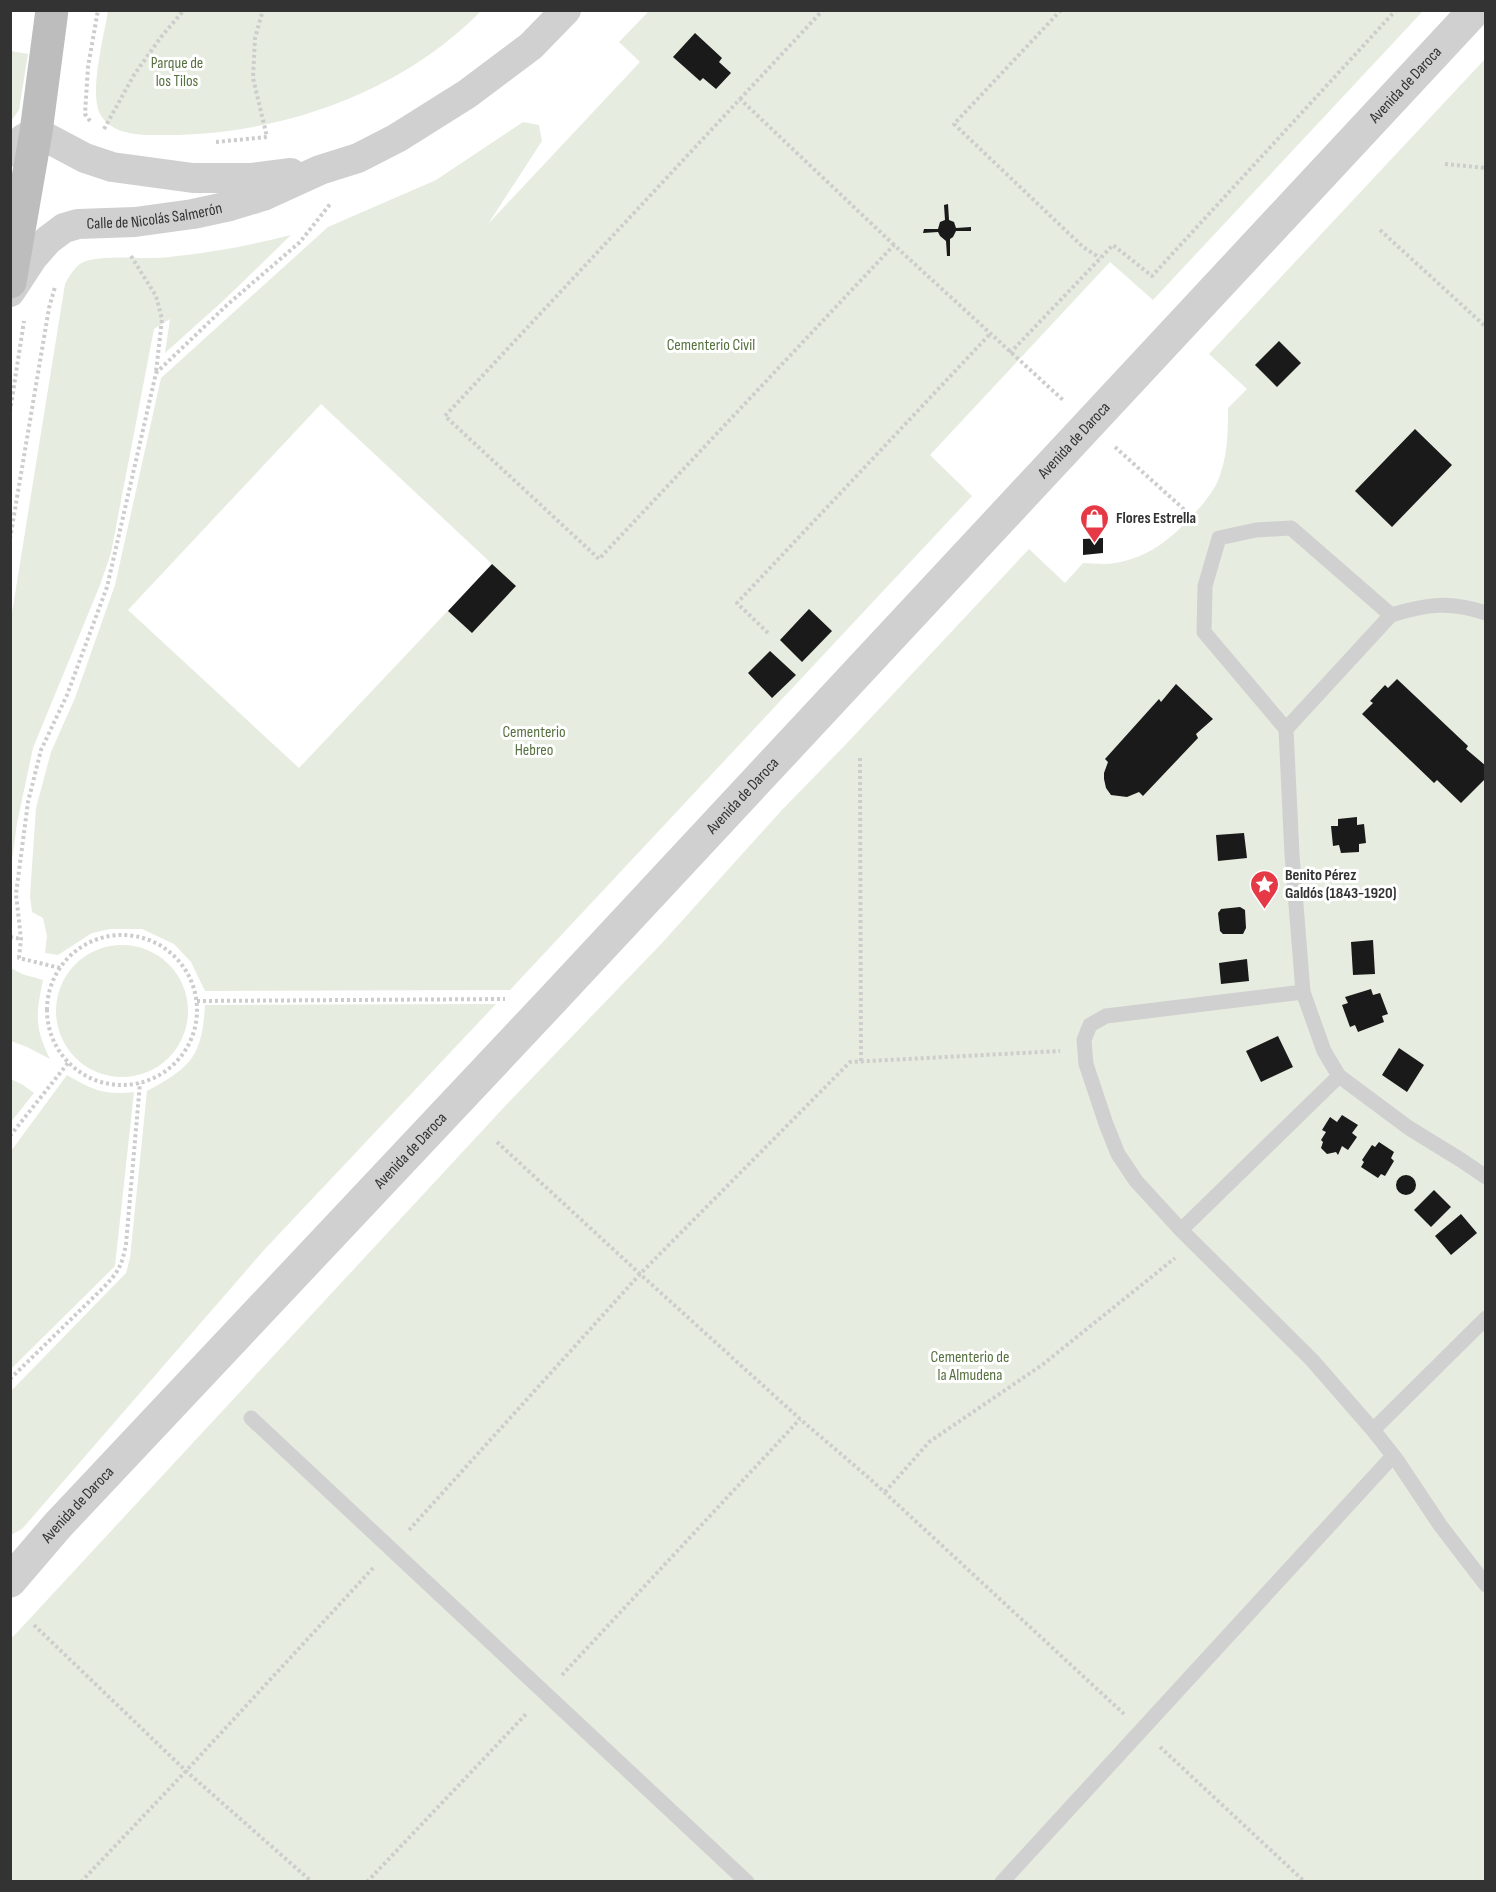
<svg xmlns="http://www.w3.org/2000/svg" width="1496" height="1892" font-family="'Sofia Sans Condensed',sans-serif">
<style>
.green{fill:#e6ecdf;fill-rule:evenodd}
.building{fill:#1a1a1a}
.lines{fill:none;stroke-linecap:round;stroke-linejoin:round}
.path{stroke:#cdcdcd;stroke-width:4;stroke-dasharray:3 3;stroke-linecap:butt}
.service{stroke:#d0d0d0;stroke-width:15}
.minor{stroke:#d0d0d0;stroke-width:30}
.tertiary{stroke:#d0d0d0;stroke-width:33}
.secondary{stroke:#bdbdbd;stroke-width:33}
.labels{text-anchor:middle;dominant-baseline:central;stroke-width:6;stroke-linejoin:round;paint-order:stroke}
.park-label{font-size:16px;fill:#56703f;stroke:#fff}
.street-label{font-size:16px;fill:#333;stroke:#fff}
.poi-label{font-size:16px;font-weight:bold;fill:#333;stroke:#fff;text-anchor:start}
</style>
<rect width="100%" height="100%" fill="#fff"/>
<path class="green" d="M108,11v-1l373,1c-80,82 -201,124 -315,124 -22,0 -53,2 -66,-21 -11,-22 4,-78 8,-103z
M649,11h774l-270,289 -43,-38 -180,193 42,41 -462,494 -305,1 -14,-29 -17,-18 -32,-15h-32l-18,4 -34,22 -13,-2 2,-17 -4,-18 -11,-6 -2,-16 6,-88 15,-56 24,-54 40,-113 46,-207 167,-151 108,-47 87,-58 16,3 3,16 -54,83 152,-162 -21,-20zM321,404l171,160 -193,204 -171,-158z
M11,51l17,3 -9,56 -8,11z
M1485,59v1822h-1474l-1,-241 497,-536 155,-161 119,-132 68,-70 180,-192 36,34 18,-20c10,0 22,2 32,0 32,-5 55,-23 76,-46 13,-14 25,-27 30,-45 7,-21 7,-42 7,-64l19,-19 -38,-35z
M291,235l-67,65 -59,53 5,-34 -16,10 -43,224 -11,32 -67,163 -16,75 -6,45v-249l54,-335c5,-9 11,-20 21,-23 23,-7 58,-1 83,-4 42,-4 82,-12 122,-22z
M56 1011a66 66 0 1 1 132 0a66 66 0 1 1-132 0Z
M11,968l11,6 21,6c-7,35 -9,46 7,79l-23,-12 -16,-6z
M496,1004l-232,246 -242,279 -11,6v-144l115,-118 4,-15 17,-167c44,-24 55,-34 58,-86z
M67,1075c23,14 39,21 67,17l-19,174 -104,103v-218z
M11,1079l12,6 11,8 -23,29z"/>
<path class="building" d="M695,33l27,25 -3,4 12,11 -15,16 -13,-11 -3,3 -27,-24z
M948,204l1,16 5,2 2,6 15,-1v4h-15l-3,6 -3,2v17h-3l-1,-15 -6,-5 -2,-4 -15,1 1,-4h14l2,-7 5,-2 -1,-15z
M1279,341l22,22 -24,24 -22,-22z
M1415,429l37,36 -60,62 -37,-36z
M1103,538v15l-20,2v-16z
M492,564l24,22 -44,47 -24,-22z
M809,609l23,22 -30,31 -22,-22z
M770,651l26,24 -24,23 -24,-25z
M1397,679l71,67 -2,3 20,17v12l-25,25 -24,-23 -3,3 -72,-69 11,-11 -3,-2 15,-16 3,3z
M1176,684l37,35 -17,15 2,4 -55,58 -4,-4 -12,5 -16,-2 -5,-7 -2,-9v-6l4,-11 -3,-3 54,-60 2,3z
M1357,817v8l7,-1 2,19 -7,1v8l-18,1 -2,-8 -6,1 -2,-20h7v-7z
M1244,833l3,25 -29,3 -2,-26z
M1240,907l5,3 1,18 -3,6h-20l-3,-3 -2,-18 3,-4z
M1373,940l2,34 -22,1 -2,-33z
M1247,959l2,22 -28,3 -2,-21z
M1371,989l2,6 7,-2 8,21 -6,2 2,6 -26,10 -3,-7 -5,2 -8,-22 6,-2 -3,-6z
M1278,1036l15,31 -32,15 -15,-31z
M1399,1048l25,17 -17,27 -25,-17z
M1342,1115l16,10 -6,8 5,4 -9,13 -6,-4 -4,9 -2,-3 -9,2 -6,-6 2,-6 -2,-2 5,-8 -4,-2 8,-13 7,5z
M1379,1142l15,10 -3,6 3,3 -9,15 -4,-2 -3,4 -17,-11 3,-5 -2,-2 10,-15 3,2z
M1396 1185a10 10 0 1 1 20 0a10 10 0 1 1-20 0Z
M1434,1190l17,17 -20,20 -17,-17z
M1461,1214l16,19 -26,22 -16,-19z"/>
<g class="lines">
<path class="path" d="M1061,10l-107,114 129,123 17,11
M740,99l83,-89
M90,121l-5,-7 3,-47 10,-57
M104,129l30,-54 27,-38 23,-27
M216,142l51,-5 -14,-59 2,-40 8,-28
M1445,164l41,4
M1380,230l106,97
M894,245l-154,-146 -295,317 154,143 295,-314 169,155
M131,256l25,40 6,23 -6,53
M1010,353l103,-108 39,31 244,-266
M10,412l14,-91
M1115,447l84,76
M10,539l39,-231 6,-21
M768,633l-31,-30 253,-269
M860,758l1,303
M47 1010a75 75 0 1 1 150 0a75 75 0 1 1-150 0Z
M10,937l11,2
M60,968l-41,-10 2,-19 -5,-45 12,-92 13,-52 26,-55 40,-108 49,-214 71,-68 73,-63 31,-39
M197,1001l308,-2
M10,1136l58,-73
M497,1142l143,132 160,145 69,59 255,236
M10,1379l95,-93c14,-15 17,-21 21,-42l14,-161
M885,1492l44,-50 113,-77 133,-107
M409,1530l231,-256 210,-212 210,-11
M34,1625l152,146 126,111
M562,1675l238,-256
M1160,1747l145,135
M81,1882l105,-111 187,-203
M367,1882l161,-170"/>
<path class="service" d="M1391,615c36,-11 58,-14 95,-2
M1286,729l105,-114 -100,-87 -35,2 -37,8 -14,48 -1,46 82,97 6,126 11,137 21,59 15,25 70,52 52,32 25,17
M1339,1076l-158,154 131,130 61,70 23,29 44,66 46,60
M1181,1230l-45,-49 -18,-27 -12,-30 -20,-60 -2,-24 6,-15 16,-9 197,-24
M251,1418l496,464
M1373,1430l113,-112
M1002,1882l391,-426"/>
<g class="minor">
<path d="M10,152l13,-13 13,-7 49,26 27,9 81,11h59l39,-5"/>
<path id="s1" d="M10,292l23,-35 15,-17 16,-12 14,-4 57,-2 58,-8 37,-8 33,-10 57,-26 38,-12 39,-20 70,-44 64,-48 35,-36"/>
</g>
<path class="tertiary" id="s2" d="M10,1581l48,-56 497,-528 920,-987"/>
<path class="secondary" d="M10,282l26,-150 16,-122"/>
</g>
<defs>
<symbol id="shop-pin" viewBox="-11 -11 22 30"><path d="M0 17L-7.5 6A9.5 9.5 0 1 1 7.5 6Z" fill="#e63946" stroke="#fff"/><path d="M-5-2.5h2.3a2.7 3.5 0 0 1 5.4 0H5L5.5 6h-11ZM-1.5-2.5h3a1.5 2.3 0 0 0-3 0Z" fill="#fff"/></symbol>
<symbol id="sight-pin" viewBox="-11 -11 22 30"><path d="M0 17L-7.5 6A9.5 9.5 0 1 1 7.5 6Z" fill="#e63946" stroke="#fff"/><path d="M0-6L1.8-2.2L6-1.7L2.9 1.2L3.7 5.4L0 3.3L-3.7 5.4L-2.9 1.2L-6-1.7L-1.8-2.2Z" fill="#fff"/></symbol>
</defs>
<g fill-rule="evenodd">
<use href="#shop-pin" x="1078" y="502" width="33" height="45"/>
<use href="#sight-pin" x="1248" y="868" width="33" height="45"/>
</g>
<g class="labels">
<g class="park-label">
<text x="177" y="63">Parque de<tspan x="177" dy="18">los Tilos</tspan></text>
<text x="711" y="345">Cementerio Civil</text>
<text x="534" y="732">Cementerio<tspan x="534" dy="18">Hebreo</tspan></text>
<text x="970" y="1357">Cementerio de<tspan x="970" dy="18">la Almudena</tspan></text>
</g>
<g class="street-label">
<text stroke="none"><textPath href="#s2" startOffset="2046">Avenida de Daroca</textPath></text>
<text stroke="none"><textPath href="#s1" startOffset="176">Calle de Nicolás Salmerón</textPath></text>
<text stroke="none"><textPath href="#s2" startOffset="1560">Avenida de Daroca</textPath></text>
<text stroke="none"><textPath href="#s2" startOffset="1074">Avenida de Daroca</textPath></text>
<text stroke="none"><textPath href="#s2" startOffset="588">Avenida de Daroca</textPath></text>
<text stroke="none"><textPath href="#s2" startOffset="102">Avenida de Daroca</textPath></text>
</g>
<g class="poi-label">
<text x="1116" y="518">Flores Estrella</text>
<text x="1285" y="875">Benito Pérez<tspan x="1285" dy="18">Galdós (1843-1920)</tspan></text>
</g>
</g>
<rect width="1496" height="1892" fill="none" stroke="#333333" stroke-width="24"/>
</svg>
